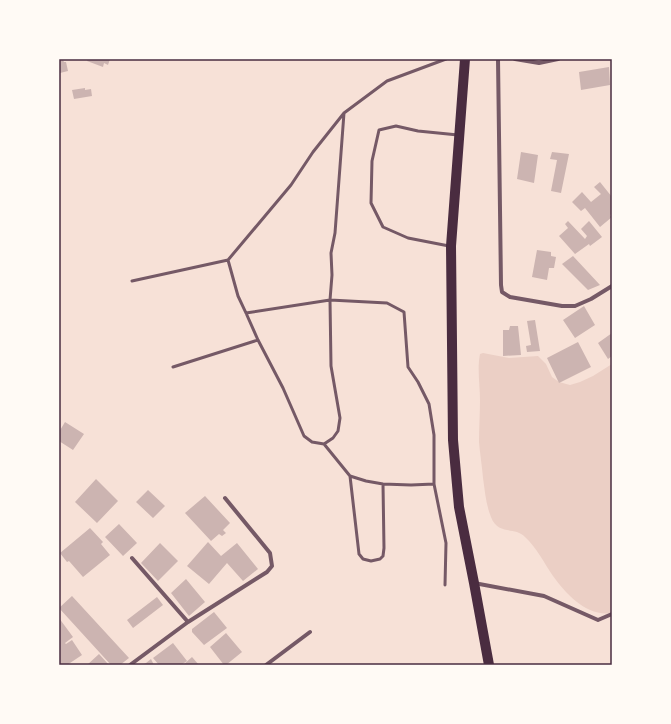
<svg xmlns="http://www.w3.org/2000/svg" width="671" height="724" font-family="'Source Sans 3',sans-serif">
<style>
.green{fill:#ebcfc5}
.building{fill:#ccb4b1}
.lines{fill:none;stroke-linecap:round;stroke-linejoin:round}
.service{stroke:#755966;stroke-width:3}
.minor{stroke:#755966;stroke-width:4}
.trunk{stroke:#4a2c40;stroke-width:10}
.neatline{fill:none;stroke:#4a2c40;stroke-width:1.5}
</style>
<rect width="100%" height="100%" fill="#f7e1d7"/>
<path class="green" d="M483,353l26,5 29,-2 8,8 6,13 7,5 11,3 10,-3 13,-6 19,-12v249c-25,4 -45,-18 -59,-37 -9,-13 -16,-28 -28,-39 -10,-11 -27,-1 -34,-20 -5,-12 -6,-25 -8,-39 -1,-12 -3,-24 -4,-36 0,-14 1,-28 1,-42 0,-15 -3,-31 0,-46z"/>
<path class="building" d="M88,59h22l-2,6 -4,-2 -1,4 -16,-6z
M63,60l1,2h2l2,9 -8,2 -1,-12z
M609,67l1,18 -29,5 -2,-18z
M85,88v2l6,-1 1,7 -18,3 -2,-9z
M521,152l17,3 -4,28 -17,-4z
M552,152l17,2 -8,39 -10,-2 6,-31 -7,-1z
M600,182l12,15v17l-2,1 2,2 -12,10 -15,-19 -4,3 -9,-9 10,-10 9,10 10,-8 -7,-7z
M568,221l17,18 2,-3 -6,-7 8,-8 13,16 -12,9 -1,-2 -14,10 -16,-18 9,-8 -3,-4z
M537,250l14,2v4l5,1 -2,11h-5l-2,12 -15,-3z
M573,256l27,29 -12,5 -26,-26z
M584,306l11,19 -20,13 -12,-18z
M535,320l5,31 -13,1 -1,-6 5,-1 -4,-24z
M510,326h8l3,29 -18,1v-26h6z
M612,333v23l-4,3 -10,-16z
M578,342l13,25 -32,16 -12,-25z
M65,422l19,12 -11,16 -14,-9v-9z
M96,479l22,22 -21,22 -22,-21z
M148,490l17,16 -12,12 -17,-16z
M205,496l25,27 -7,7 3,3 -4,3 -3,-2 -8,7 -26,-28z
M119,524l18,19 -14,13 -18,-19z
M90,528l13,14 -2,2 9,11 -27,22 -14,-16 -2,1 -7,-9z
M208,542l13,14 16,-13 21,26 -15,12 -16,-18 -18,21 -22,-18z
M160,543l18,18 -20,20 -17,-18z
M186,579l19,23 -16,14 -18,-23z
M72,596l57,62 -9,7h-9l-52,-57z
M157,597l6,8 -30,23 -6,-8z
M214,612l13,16 -23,17 -12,-13v-3z
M59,618l14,19 -8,6 1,1 6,-4 10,15 -15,10h-8z
M226,633l16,19 -16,13h-2l-14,-18z
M173,643l14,18 -6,4h-22l-6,-7z
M99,654l10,11h-22z
M192,657l7,8h-16z
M151,659l3,6h-12l4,-2z"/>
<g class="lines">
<path class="service" d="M344,113l-9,120 -4,20 1,22 -2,25 1,66 9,52 -2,13 -5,7 -9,6 -12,-2 -8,-6 -21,-48 -25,-48 -12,-27 -8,-17 -10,-36 63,-75 22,-33 31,-39 43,-32 59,-22
M449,246l-41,-8 -25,-11 -12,-24 1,-42 7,-31 17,-4 22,5 40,4
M132,281l96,-21
M246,313l84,-13 57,3 17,9 4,55 10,15 11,22 5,31v49l12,59 -1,42
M173,367l85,-27
M324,444l26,32 16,5 17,3 28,1 23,-1
M350,476l9,78 4,5 8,2 9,-2 3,-3 1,-8 -1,-64"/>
<path class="minor" d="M498,59l3,226 1,7 8,5 52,9h13l16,-7 21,-13
M515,59l24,4 19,-4
M132,558l56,64
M474,583l70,13 54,24 14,-6
M130,665l58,-43 79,-50 5,-6 -2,-13 -45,-55
M266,665l44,-33"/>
<path class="trunk" d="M465,59l-14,187 2,194 6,67 15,76 15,82"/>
</g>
<rect width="671" height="724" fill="none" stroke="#fffaf5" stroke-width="120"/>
<rect x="60" y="60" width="551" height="604" class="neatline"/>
</svg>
